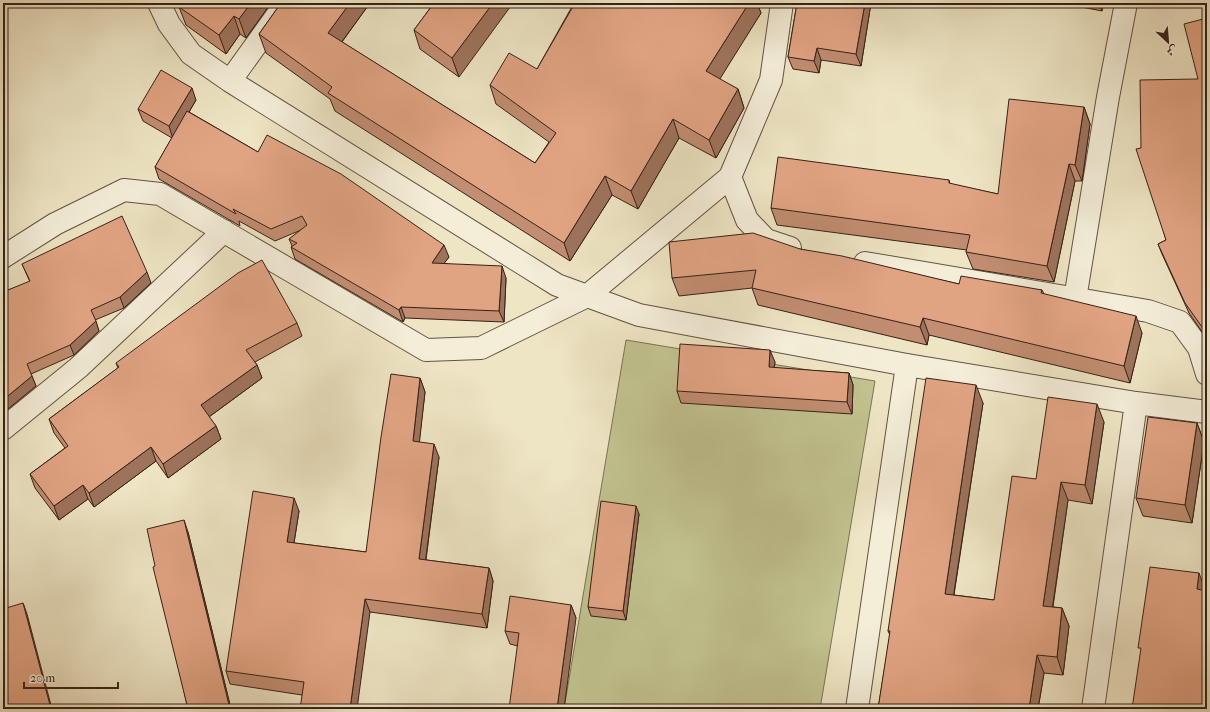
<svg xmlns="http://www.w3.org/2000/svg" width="1210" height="712" font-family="'IM FELL French Canon',Amiri,serif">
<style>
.pitch{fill:#c1c28f;stroke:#7c7254}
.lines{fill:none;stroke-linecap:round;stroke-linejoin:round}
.minor-casing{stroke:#655243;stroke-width:24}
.minor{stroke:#f4eed9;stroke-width:22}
.wall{fill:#c28d71;stroke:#372118}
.shaded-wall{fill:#9e735c;stroke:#372118}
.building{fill:#e1a483;stroke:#372118}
</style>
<rect width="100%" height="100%" fill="#eee5c4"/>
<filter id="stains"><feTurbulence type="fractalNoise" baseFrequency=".005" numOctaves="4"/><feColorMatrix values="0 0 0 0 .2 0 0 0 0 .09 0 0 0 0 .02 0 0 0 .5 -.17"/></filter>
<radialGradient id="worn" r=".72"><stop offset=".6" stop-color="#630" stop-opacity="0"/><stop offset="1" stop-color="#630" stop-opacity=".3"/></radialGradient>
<path class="pitch" d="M626,340l249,41 -55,328h-256z"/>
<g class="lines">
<defs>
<path id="minor" d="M159,3l10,21 22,30 39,27
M286,3l-56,78 327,204 82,30 268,50 229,38 71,9
M730,177l17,43 19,20 24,8
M3,257l52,-33 69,-34 36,4 266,156 55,-2 106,-52 143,-119 41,-97 11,-77
M865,263l283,48 32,11 19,26 8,26
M1075,299l33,-202 18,-94
M3,429l75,-61 146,-137
M857,709l50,-344
M1093,709l43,-306"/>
</defs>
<use href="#minor" class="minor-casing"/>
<use href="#minor" class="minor"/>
</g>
<path class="wall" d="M182,3h89l-25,35 -6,-4 -14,20 -40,-29 -7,-18z
M281,3h89l-28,39 193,121 14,-21 -53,-38 -6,-19 47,-16 37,-66h183l4,10 -42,66 19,10 6,19 -28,50 -37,-20 -41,71 -26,-14 -42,66 -235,-150 -5,-12 -64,-46 -7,-19z
M434,3l25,74 -39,-28 -6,-19z
M797,3h74l-10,63 -40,-6 -2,13 -26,-4 -5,-12z
M1061,3h42l-1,8z
M1207,18v321l-18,-26 -27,-59 -4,-10 8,-4 -25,-92 57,-69z
M196,100l-7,12 69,40 191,105 -5,6 62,15 -2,44 -99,-4 -2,4 -108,-63 -4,-12 1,-1 -3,-7 12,-9 -26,11 -36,-20 1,5 -81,-47 -4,-12 17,-29 -29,-17 -5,-12z
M1084,107l6,17 -8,57h-7l-21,101 -81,-13 -7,-17 1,-2 -190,-25 -6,-17 178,-28 1,4 48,10z
M800,249l159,35 83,6 2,4 98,39 -12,50 -201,-48 -2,10 -169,-40 -6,-17 -73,8 -7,-18z
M22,264l129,19 -27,25 -29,12 4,11 -25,24 -43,19 5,12 -33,27v-121l27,-10z
M297,323l5,13 -47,26 2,3 5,13 -53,39 7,9 5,13 -53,39 -12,-17 -62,46 -6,-8 -29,21 -24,-32 -5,-14 35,-26 -11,-15 -5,-14 69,-51 -2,-5z
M775,362l-1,6 75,5 4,12 -1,29 -171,-11 -4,-12z
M420,378l5,14 -6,50 20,15 -13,103 63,8 4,13 -6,47 -117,-16 -68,83 -72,-11 -4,-13 73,-160 -5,32 72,9z
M983,403l-29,192 40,5 42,-121 68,-57 -12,82 -24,-4 -15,107 9,1 7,18 -6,49 -19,-2 -6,36h-160l12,-74 -2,-4z
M1197,423l7,19 -12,81 -49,-7 -7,-18z
M639,514l-13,106 -35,-4 -3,-9z
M188,532l43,177h-43l-33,-143z
M571,605l5,13 -58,28 -8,-2 -5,-13z"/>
<path class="shaded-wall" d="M251,3h20l-25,35 -7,-19z
M350,3h20l-35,48 -7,-18z
M493,3h20l-54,74 -7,-19z
M749,3h8l4,10 -48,77 -7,-19z
M865,3h6l-10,63 -5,-12z
M1099,3h4l-1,8 -3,-7z
M234,16l6,18 -14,20 -7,-19z
M817,48l4,12 -2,13 -5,-12z
M192,88l4,12 -23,39 -4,-13z
M738,89l6,19 -28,50 -7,-18z
M1084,107l6,17 -8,57 -7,-16z
M673,119l6,19 -41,71 -7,-18z
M1069,164l6,17 -21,101 -7,-16z
M605,176l7,19 -42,66 -6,-18z
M444,245l5,12 -13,17 -4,-11z
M502,266l4,12 -2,44 -5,-11z
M147,272l4,11 -27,25 -4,-11z
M401,307l4,11 -2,4 -4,-12z
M1136,316l6,17 -12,50 -6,-17z
M923,318l6,17 -2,10 -7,-18z
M96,321l3,10 -25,24 -4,-10z
M770,350l5,12 -2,17 -4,-12z
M257,365l5,13 -56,41 -5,-14z
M849,373l4,12 -1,29 -5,-12z
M32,376l4,10 -33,27v-13z
M420,378l5,14 -7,63 -5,-14z
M976,385l7,18 -32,209 -6,-18z
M1097,404l7,18 -12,82 -7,-19z
M1197,423l7,19 -12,81 -7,-18z
M216,426l5,13 -53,39 -5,-14z
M434,444l5,13 -15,115 -5,-13z
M151,447l5,14 -62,46 -5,-14z
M1061,482l7,18 -18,124 -7,-18z
M83,485l5,14 -29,21 -5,-14z
M294,498l5,13 -7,44 -5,-13z
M636,506l3,8 -13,106 -3,-9z
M184,520l4,12 43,177h-1l-1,-4z
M489,568l4,13 -6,47 -5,-14z
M1199,573l7,19 -9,-3z
M365,599l5,13 -13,97h-7z
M23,603l4,11 25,95h-1z
M571,605l5,13 -12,91h-7z
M1062,608l7,18 -6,49 -6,-18z
M1037,655l7,18 -6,36h-9z"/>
<path class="building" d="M182,3h69l-12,16 -5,-3 -15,19 -40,-28z
M281,3h69l-22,30 207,130 21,-30 -66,-48 19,-32 28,16 38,-66h174l-43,68 32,18 -29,51 -36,-21 -42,72 -26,-15 -41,67 -236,-150 4,-6 -73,-53z
M434,3h59l-41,55 -38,-28z
M797,3h68l-9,51 -39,-6 -3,13 -26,-4z
M1207,18v316l-22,-31 -27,-59 8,-4 -30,-91 5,-1 -1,-68 58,-1 -14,-55z
M161,70l31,18 -23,38 -31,-17z
M1009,99l75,8 -9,58 -6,-1 -22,102 -81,-14 4,-17 -199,-27 7,-51 171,23v3l49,11z
M187,111l71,41 9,-17 74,39 103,71 -12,18 70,3 -3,45 -98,-4 -2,3 -108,-63 6,-4 -8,-4 18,-14 -5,-9 -31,13 -38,-20 3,5 -81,-47z
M122,216l25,56 -27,25 -29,13 5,11 -26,24 -43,19 5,12 -29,24v-108l27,-11 -8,-17z
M753,233l47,16 42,7 117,28 2,-8 81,14 -1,3 95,23 -12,50 -201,-48 -3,9 -168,-39 4,-18 -84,8 -3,-36z
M262,260l35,63 -51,27 11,15 -56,40 15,21 -53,38 -12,-17 -62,46 -6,-8 -29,21 -24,-32 38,-28 -19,-27 70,-52 -3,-4 122,-90z
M680,344l90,6 -1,17 80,6 -2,29 -170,-11z
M391,374l29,4 -7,63 21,3 -15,115 70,9 -7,46 -117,-15 -15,110h-50l4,-27 -78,-11 27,-180 41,7 -7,44 79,10 15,-115z
M926,378l50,7 -31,209 49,6 18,-124 24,3 12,-82 49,7 -12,81 -24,-3 -18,124 19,2 -5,49 -20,-2 -8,54h-151l12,-78h-2z
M1148,417l49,6 -12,82 -49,-7z
M601,501l35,5 -13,105 -35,-4z
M184,520l45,185 -15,4h-26l-35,-142 2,-1 -8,-37z
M1150,567l49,6 -2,16 10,2v118h-75l9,-61h-3z
M510,596l61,9 -14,104h-48l10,-76 -14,-2z
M23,603l28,106h-48v-100z"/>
<rect width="1210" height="712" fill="none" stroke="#eee5c4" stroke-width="16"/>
<rect x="4" y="4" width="1202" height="704" fill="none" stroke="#372118" stroke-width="2"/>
<rect x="8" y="8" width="1194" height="696" fill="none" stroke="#372118"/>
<g transform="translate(1168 42) rotate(154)" stroke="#f4eed9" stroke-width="3" paint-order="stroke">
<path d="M0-3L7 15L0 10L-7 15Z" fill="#372118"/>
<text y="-6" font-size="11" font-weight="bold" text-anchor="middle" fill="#372118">ش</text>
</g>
<path d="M24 682v6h94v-6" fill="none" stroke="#372118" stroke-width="2"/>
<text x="30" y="682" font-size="12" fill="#372118" stroke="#f4eed9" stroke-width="3" paint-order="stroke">20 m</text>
<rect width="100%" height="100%" filter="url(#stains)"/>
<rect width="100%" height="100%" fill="url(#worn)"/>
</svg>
